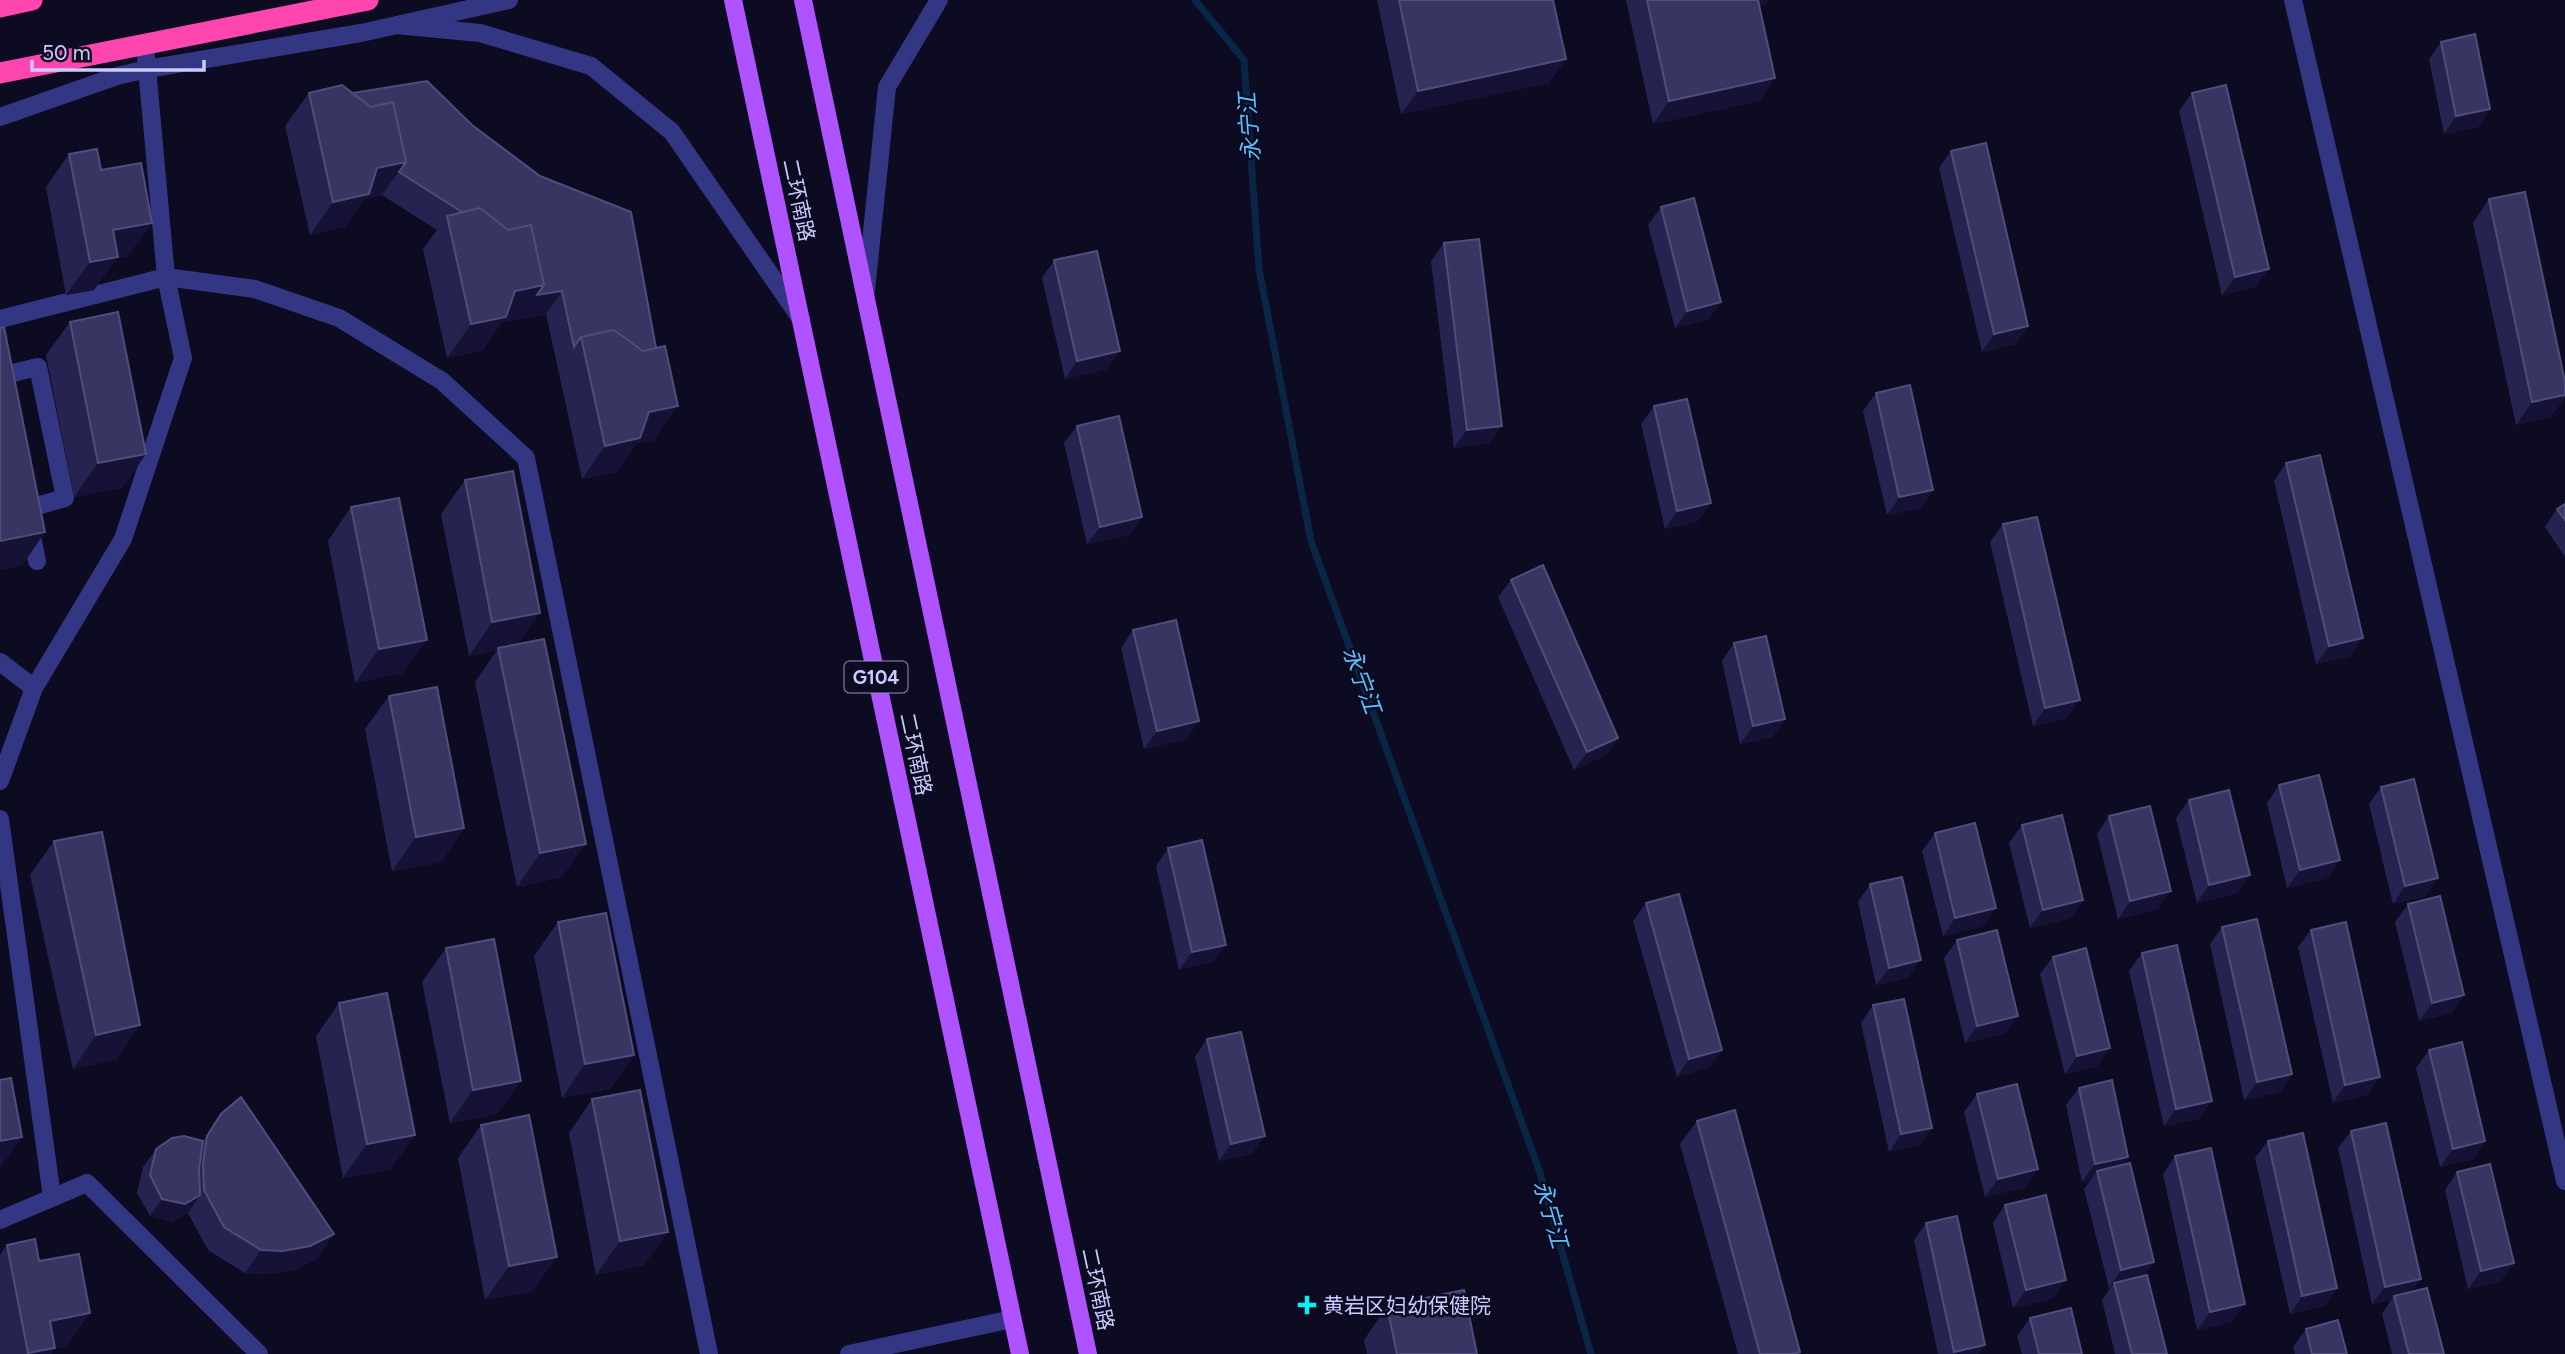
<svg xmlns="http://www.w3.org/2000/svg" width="2565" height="1354" font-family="Figtree,'Noto Sans SC',sans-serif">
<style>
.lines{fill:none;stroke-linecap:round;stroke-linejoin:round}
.stream{stroke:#092647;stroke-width:7}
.minor{stroke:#333783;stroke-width:18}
.major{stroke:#af52ff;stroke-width:18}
.highway{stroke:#ff46af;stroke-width:21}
.wall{fill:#272350}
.shaded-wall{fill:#151235}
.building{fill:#393563;stroke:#504c7b;stroke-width:2}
.poi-dot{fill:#00f3f6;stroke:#0d0b21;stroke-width:2.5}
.labels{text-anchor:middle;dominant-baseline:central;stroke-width:5;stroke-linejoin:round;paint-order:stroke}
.shield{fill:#0d0b21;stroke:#9391bc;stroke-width:2}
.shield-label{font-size:19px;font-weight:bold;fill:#cccbff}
.street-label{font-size:21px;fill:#cccbff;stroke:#0d0b21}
.poi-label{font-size:21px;fill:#cccbff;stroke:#0d0b21;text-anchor:start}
.water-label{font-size:23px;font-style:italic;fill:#59c1ff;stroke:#0d0b21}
</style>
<rect width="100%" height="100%" fill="#0d0b21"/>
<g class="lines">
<path class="stream" d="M1195,0l49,60 15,209 52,272 228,629 52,184"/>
<path class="minor" d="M2293,0l272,1181
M396,25l84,8 111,33 81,66 129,187
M0,117l117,-41 30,-7 214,-36 148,-33
M866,290l21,-203 52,-87
M0,319l166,-42 89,12 84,29 103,63 84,77 183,896
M0,376l38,-9 27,131 -39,11
M30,527l7,34
M0,662l34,26
M0,781l34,-93 89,-149 60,-181 -17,-81 -21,-231
M0,819l52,378
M0,1220l87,-37 172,171
M849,1354l163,-35"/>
<path class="major" d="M733,0l287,1354
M803,0l285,1354"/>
<path class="highway" d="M0,7l32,-7
M0,73l368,-73"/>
</g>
<path class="wall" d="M1377,0h176l13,59 -17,24 -148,31z
M1626,0h141l-2,4 -6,1 16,73 -16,23 -106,23z
M2441,42l49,67 -12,18 -34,7 -15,-75z
M309,93h43l120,32 182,315 -17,3 -20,29 -35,7 -36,-165 -44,8 -19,28 -36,8 -24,-109 14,-19 -55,-35 -17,4 -20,28 -35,8 -25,-109z
M2192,93l64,194 -34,8 -43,-184z
M1951,151l65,193 -34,8 -43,-184z
M69,154l32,16 27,86 -12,2 -22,32 -28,5 -20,-108z
M2489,199l62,218 -35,8 -43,-202z
M1661,207l60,95 -13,18 -33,8 -27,-103z
M1444,243l46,200 -36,5 -23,-187z
M1054,260l53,109 -42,10 -23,-101z
M70,322l76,132 -24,34 -48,9 -28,-142z
M1876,393l57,97 -12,18 -34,7 -24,-104z
M1654,406l44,115 -33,8 -24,-105z
M1077,426l65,91 -12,18 -43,9 -23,-101z
M2286,463l64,193 -34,8 -42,-183z
M465,480l53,164 44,233 -45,10 -42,-205 22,-32 -28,6 -28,-142z
M2565,504v53l-20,-30 12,-18z
M351,507l52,166 -48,10 -27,-142z
M2003,524l64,194 -34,8 -43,-184z
M1511,580l107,158 -12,17 -32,15 -76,-173z
M1133,630l54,109 -43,10 -23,-101z
M1734,643l39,94 -33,7 -18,-83z
M389,696l75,132 -23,34 -49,9 -27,-142z
M2279,785l61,75 -12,18 -41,10 -20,-85z
M2381,787l45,109 -33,8 -24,-100z
M2189,800l49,93 -41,10 -21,-85z
M2109,816l49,93 -40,10 -21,-85z
M2022,825l61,75 -12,18 -41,10 -21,-85z
M1935,833l49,93 -41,10 -21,-85z
M54,841l63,218 -44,10 -43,-194z
M1168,848l45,114 -34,8 -23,-104z
M1870,884l38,94 -32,7 -18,-83z
M1646,903l64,164 -33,10 -44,-156z
M2408,904l56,91 -12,18 -33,8 -24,-99z
M558,922l76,133 -24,34 -48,9 -28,-142z
M2222,927l70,147 -12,18 -36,8 -34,-156z
M2311,930l57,165 -35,8 -35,-156z
M1957,940l49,93 -41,10 -21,-85z
M446,948l51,166 -47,9 -28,-141z
M2142,953l57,166 -35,7 -35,-155z
M2053,957l57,91 -13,18 -32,8 -25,-100z
M339,1003l52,166 -48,9 -27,-142z
M1873,1005l59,123 -12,17 -31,7 -28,-129z
M1207,1039l45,115 -33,7 -24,-104z
M2429,1050l56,91 -12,18 -33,8 -24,-99z
M2079,1088l44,76 21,111 23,79h-52l-13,-54 9,-13 -2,1 -25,-99 6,-8 -8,1 -16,-77z
M1977,1094l49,93 -41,10 -21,-85z
M592,1099l52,166 -48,10 -27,-142z
M221,1114l97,144 -24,12 -27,4 -22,-1 -37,-23 -20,-37 -16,9 -22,-6 -13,-23 6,-26 13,-18 47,-8z
M1697,1121l102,233h-61l-58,-210z
M481,1125l52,166 -48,9 -27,-142z
M2351,1131l70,148 -10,13 33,62h-52l-10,-40 9,-14 -19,4 -34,-156z
M2268,1141l57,165 -35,8 -35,-156z
M2175,1156l57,166 -35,8 -34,-156z
M2457,1172l44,109 -33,8 -23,-99z
M2005,1205l49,93 -41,10 -20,-85z
M1926,1223l53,131h-41l-24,-114z
M7,1245l32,16 51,52 -24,34 -12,2 -3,5h-51v-99z
M1387,1306l90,48h-110l-3,-14z
M2030,1318l52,36h-60l-5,-18z
M2306,1329l41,25h-52l-2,-7z"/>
<path class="shaded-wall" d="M1745,0h22l-2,4 -26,6z
M1566,59l-17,24 -148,31 17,-23z
M1775,78l-16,23 -106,23 16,-23z
M2490,109l-12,18 -34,7 12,-18z
M406,162l-24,33 -17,4 -20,28 -35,8 23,-33 44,-34z
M152,223l-24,33 -12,2 -22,32 -28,5 47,-65z
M2269,269l-13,18 -34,8 13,-18z
M544,285l18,6 -16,23 -44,8 -19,28 -36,8 24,-34 44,-33z
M1721,302l-13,18 -33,8 12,-17z
M2028,326l-12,18 -34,8 12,-18z
M1120,351l-13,18 -42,10 12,-18z
M2565,395v3l-14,19 -35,8 16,-23z
M678,406l-24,34 -17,3 -20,29 -35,7 23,-33 44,-34z
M1502,426l-12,17 -36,5 13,-18z
M146,454l-24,34 -48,9 24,-34z
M1933,490l-12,18 -34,7 12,-18z
M1711,503l-13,18 -33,8 12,-18z
M1142,517l-12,18 -43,9 13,-17z
M45,532l-23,34 -22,4v-29z
M540,613l-23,33 -19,2 -1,2 -28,6 23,-34z
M2363,638l-13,18 -34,8 13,-18z
M427,640l-24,33 -48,10 24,-34z
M2080,700l-13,18 -34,8 12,-18z
M1785,719l-12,18 -33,7 13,-18z
M1199,721l-12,18 -43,10 13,-18z
M1618,738l-12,17 -32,15 13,-18z
M464,828l-23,34 -49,9 24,-34z
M586,844l-24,33 -45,10 23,-34z
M2340,860l-12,18 -41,10 13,-18z
M2250,875l-12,18 -41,10 12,-18z
M2438,878l-12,18 -33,8 12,-18z
M2171,891l-13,18 -40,10 12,-18z
M2083,900l-12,18 -41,10 13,-18z
M1996,908l-12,18 -41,10 12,-18z
M1226,945l-13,17 -34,8 13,-18z
M1921,960l-13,18 -32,7 13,-17z
M2464,995l-12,18 -33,8 13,-18z
M2018,1016l-12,17 -41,10 12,-17z
M140,1025l-23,34 -44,10 23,-34z
M2110,1048l-13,18 -32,8 12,-18z
M1722,1050l-12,17 -33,10 12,-18z
M634,1055l-24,34 -48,9 23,-34z
M2292,1074l-12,18 -36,8 13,-18z
M2380,1077l-12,18 -35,8 12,-18z
M521,1081l-24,33 -47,9 23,-33z
M2212,1101l-13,18 -35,7 12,-17z
M1932,1128l-12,17 -31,7 12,-18z
M415,1135l-24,34 -48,9 24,-34z
M1265,1136l-13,18 -33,7 12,-17z
M22,1137l-22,31v-27z
M2485,1141l-12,18 -33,8 13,-18z
M2128,1157l-12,18 -19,-4 -7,10 -8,1 13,-18z
M2038,1169l-12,18 -41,10 13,-18z
M200,1195l-12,18 -16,9 -22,-6 12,-17z
M668,1232l-24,33 -48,10 24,-34z
M334,1234l-16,24 -24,12 -27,4 -22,-1 16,-23z
M557,1257l-24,34 -48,9 24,-34z
M2154,1262l-13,18 -27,3 -3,4 -2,1 12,-18z
M2514,1263l-13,18 -33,8 13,-18z
M2421,1279l-13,17h-14l-3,4 -19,4 13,-17z
M2066,1280l-12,18 -41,10 13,-18z
M2337,1288l-12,18 -35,8 12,-18z
M2245,1304l-13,18 -35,8 13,-18z
M90,1313l-24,34 -12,2 -3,5h-24l23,-33z
M1985,1345l-6,9h-26l1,-2z"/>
<path class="building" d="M1399,0h154l13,59 -148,32z
M1647,0h111l17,78 -106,23z
M2475,34l15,75 -34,7 -15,-74z
M427,81l45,44 68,51 91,36 25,136 -13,3 -29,-21 -33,7 -7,10 -12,-56 -25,4 7,-10 -13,-60 -23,5 -28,-22 -18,4 -63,-40 7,-10 -13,-60 -22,5 -19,-14z
M342,85l29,22 22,-5 13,60 -29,6 -8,26 -36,8 -24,-109z
M2226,85l43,184 -34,8 -43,-184z
M1986,143l42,183 -34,8 -43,-183z
M97,149l4,21 40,-7 11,60 -39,7 5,27 -28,5 -21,-108z
M2525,192l40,190v13l-33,7 -43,-203z
M1694,198l27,104 -34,9 -26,-104z
M480,208l28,22 23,-5 13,60 -29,6 -9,26 -35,7 -24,-108z
M1479,239l23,187 -35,4 -23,-187z
M1097,251l23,100 -43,10 -23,-101z
M118,312l28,142 -48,9 -28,-141z
M4,327l41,205 -45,9v-213z
M614,330l29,21 22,-5 13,60 -29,6 -9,26 -35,8 -24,-109z
M1910,385l23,105 -34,7 -23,-104z
M1687,399l24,104 -34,8 -23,-105z
M1119,416l23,101 -42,10 -23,-101z
M2320,455l43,183 -34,8 -43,-183z
M513,471l27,142 -48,9 -27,-142z
M399,498l28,142 -48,9 -28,-142z
M2565,504v16l-8,-11z
M2037,517l43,183 -35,8 -42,-184z
M1543,565l75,173 -31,14 -76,-172z
M1176,620l23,101 -42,10 -24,-101z
M1766,636l19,83 -32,7 -19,-83z
M544,639l42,205 -46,9 -42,-205z
M437,687l27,141 -48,9 -27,-141z
M2319,775l21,85 -40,10 -21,-85z
M2414,779l24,99 -33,8 -24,-99z
M2229,790l21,85 -41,10 -20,-85z
M2150,806l21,85 -41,10 -21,-85z
M2062,815l21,85 -40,10 -21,-85z
M1975,823l21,85 -41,10 -20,-85z
M102,832l38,193 -44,10 -42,-194z
M1202,840l24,105 -34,7 -24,-104z
M1902,877l19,83 -32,8 -19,-84z
M1679,894l43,156 -33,9 -43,-156z
M2440,896l24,99 -32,8 -24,-99z
M606,913l28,142 -49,9 -27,-142z
M2257,919l35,155 -35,8 -35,-155z
M2346,922l34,155 -35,8 -34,-155z
M1997,930l21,86 -41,10 -20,-86z
M494,939l27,142 -48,9 -27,-142z
M2177,945l35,156 -36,8 -34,-156z
M2086,948l24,100 -33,8 -24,-99z
M387,993l28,142 -48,9 -28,-141z
M1904,999l28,129 -31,6 -28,-129z
M1241,1032l24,104 -34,8 -24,-105z
M2462,1042l23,99 -32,8 -24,-99z
M11,1078l11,59 -22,4v-61z
M2112,1080l16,77 -33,7 -16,-76z
M2017,1084l21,85 -40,10 -21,-85z
M640,1090l28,142 -48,9 -28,-142z
M241,1097l93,137 -24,12 -27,5 -22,-1 -37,-23 -20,-37 -1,-27 4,-27 14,-22z
M1735,1110l65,242 -8,2h-32l-63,-233z
M529,1115l28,142 -48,9 -28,-141z
M2386,1123l35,156 -36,8 -34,-156z
M2303,1133l34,155 -35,8 -34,-155z
M184,1136l19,5 -4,28 1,26 -15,9 -23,-5 -12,-24 6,-26 16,-11z
M2211,1148l34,156 -35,8 -35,-156z
M2130,1163l24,99 -33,8 -24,-99z
M2490,1164l24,99 -33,8 -24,-99z
M2046,1195l20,85 -40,10 -21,-85z
M1957,1216l28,129 -31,7 -28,-129z
M35,1239l4,22 40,-7 11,59 -40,8 5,27 -27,5 -21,-108z
M2147,1275l20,79h-35l-18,-71z
M2427,1288l17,66h-35l-15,-58z
M1464,1290l13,64h-80l-10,-48z
M2071,1308l11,46h-43l-9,-36z
M2338,1320l9,34h-35l-6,-25z"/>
<path class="poi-dot" d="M1303.5 1294.5h7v7h7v7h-7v7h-7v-7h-7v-7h7z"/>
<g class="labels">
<rect class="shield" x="844.5" y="661.5" width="63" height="31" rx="5"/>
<g class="shield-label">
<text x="876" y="677">G104</text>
</g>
<g class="street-label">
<text transform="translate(799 200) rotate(78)">二环南路</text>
<text transform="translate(916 754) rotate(78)">二环南路</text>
<text transform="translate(1098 1289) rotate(78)">二环南路</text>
</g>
<g class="poi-label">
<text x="1323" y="1305">黄岩区妇幼保健院</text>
</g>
<g class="water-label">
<text transform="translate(1249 127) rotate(-94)">永宁江</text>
<text transform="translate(1362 680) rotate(70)">永宁江</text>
<text transform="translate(1551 1214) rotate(74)">永宁江</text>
</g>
</g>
<path d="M32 60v10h172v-10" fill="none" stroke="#cccbff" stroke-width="3.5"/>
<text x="42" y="60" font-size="21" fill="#cccbff" stroke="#0d0b21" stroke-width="5" paint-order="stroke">50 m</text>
</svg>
